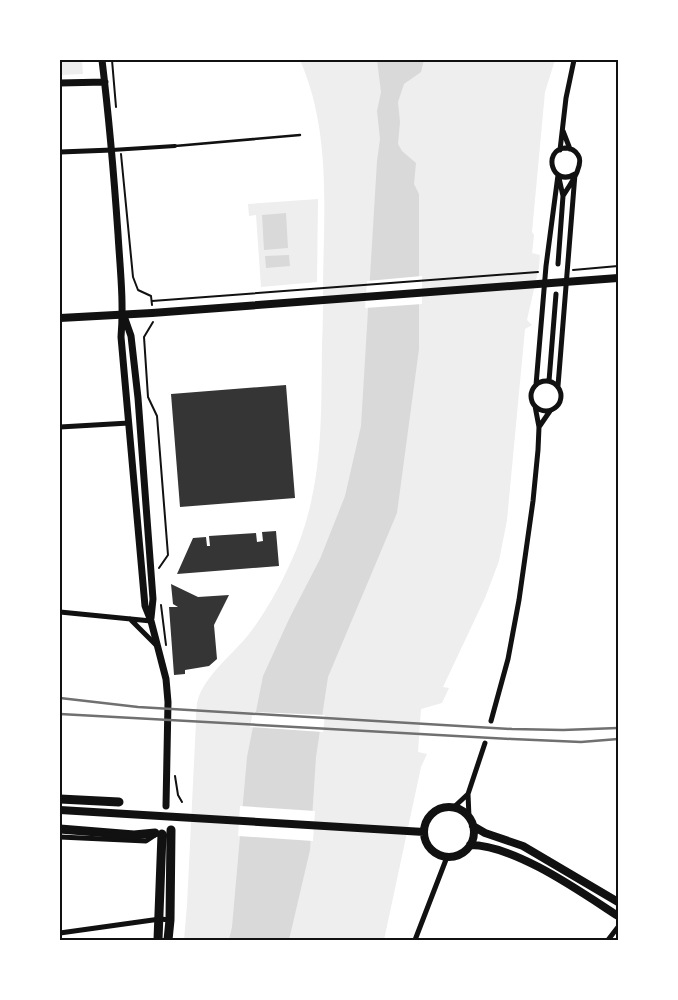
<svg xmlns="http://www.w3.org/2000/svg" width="678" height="1000" font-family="Ubuntu,sans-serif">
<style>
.green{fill:#eee}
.water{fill:#d9d9d9}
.pier{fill:#fff}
.building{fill:#353535}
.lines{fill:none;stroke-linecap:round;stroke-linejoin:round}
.path{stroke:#111;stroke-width:2}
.service{stroke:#111;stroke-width:2.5}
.pedestrian{stroke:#111;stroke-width:4}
.minor{stroke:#111;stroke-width:5}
.tertiary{stroke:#111;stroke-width:7}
.secondary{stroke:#111;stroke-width:8}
.primary{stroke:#111;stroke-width:9}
.rail{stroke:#707070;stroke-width:2.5}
.neatline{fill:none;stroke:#111;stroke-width:2}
</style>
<rect width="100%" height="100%" fill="#fff"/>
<path class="green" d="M60,60h22l1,14 -23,1z
M300,60h255l-10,32 -13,140 2,3 -2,18 8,2 -1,12 -12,53 5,5 -7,4 -18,191 -8,41 -14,37 -42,89 6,1 -7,15 -21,6 -3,43 9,2 -6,13 -37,173h-200l3,-35 9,-183c0,-8 0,-18 3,-26 10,-24 34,-42 50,-62 16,-21 29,-44 40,-68 35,-73 32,-143 33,-222 1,-20 1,-40 1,-60 1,-76 8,-153 -23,-224z
M318,199l-1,83 -56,5 -5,-72 -7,1 -1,-12z"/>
<path class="water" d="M377,60h47l-3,12 -17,12 -6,18 2,20 -2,22 4,7 14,12 -2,21 5,10v155l-22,164 -69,164 -12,80 -6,93 -21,90h-60l3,-13 15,-170 16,-81 27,-59 30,-58 25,-63 16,-70 16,-265 3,-22 -3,-28 4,-19z
M286,213l2,35 -24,2 -2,-35z
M289,255l1,11 -24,2 -1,-12z"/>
<path class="pier" d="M422,276v28l-57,4 2,-27z
M253,712l72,3 -2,17 -73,-5z
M240,806l75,5 -2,30 -75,-5z"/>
<path class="building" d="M286,385l9,113 -115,9 -9,-113z
M276,531l3,35 -102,8 16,-36 13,-1 1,9h3l-1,-10 47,-3 1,9 6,-1 -1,-9z
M171,584l27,13 31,-2 -15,30 3,34 -8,7 -24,4v4l-11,1 -5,-68h9l-5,-3z"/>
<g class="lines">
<path class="path" d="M112,60l4,47
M121,154l12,123 5,13 13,6 1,9
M573,270l45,-4
M152,301l386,-29
M153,322l-9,15 4,60 9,19 11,139 -9,13
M161,605l5,40
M175,776l3,19 4,7"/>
<path class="service" d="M175,146l125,-11"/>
<path class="pedestrian" d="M112,150l63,-4"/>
<path class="minor" d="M563,131l7,18
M560,150l6,-52 8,-38
M60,152l52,-2
M563,196c6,-10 22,-31 15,-41 -3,-5 -8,-7 -13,-7 -23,2 -13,40 10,26
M558,264l5,-68 -4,-18
M531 396a15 15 0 1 1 30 0a15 15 0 1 1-30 0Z
M549,381l7,-87
M536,385l10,-119 12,-91
M558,386l17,-212
M60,427l69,-4
M539,427l11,-16
M60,612l91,9
M130,619l26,26
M491,721l17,-62 11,-59 14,-99 5,-51 1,-23 -4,-21
M453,808l15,-14
M469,817l-1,-23 17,-51
M60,837l86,4 9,-6
M60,933l100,-14 10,1
M415,940l32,-83
M608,940l10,-13"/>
<path class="tertiary" d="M102,60c7,58 12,116 16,174 2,34 6,68 3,103l24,269 6,15 15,58 2,23 -2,104
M60,83l45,-1
M124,316l7,20 7,62 15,201 -2,19"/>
<path class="secondary" d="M60,318l92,-5 466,-35
M424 832a25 25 0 1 1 50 0a25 25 0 1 1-50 0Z
M60,810l364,22
M473,826l12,7 38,13 95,56
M470,845c45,0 111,47 148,71"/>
<path class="primary" d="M60,799l59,3
M60,829l74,6 21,-2
M158,940l4,-106
M168,940l2,-20 1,-90"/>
<path class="rail" d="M60,698l78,9 374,22 51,1 55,-2
M60,714l452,25 69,3 37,-3"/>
</g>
<rect width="678" height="1000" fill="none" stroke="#ffffff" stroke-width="122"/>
<rect x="61" y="61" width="556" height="878" class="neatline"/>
</svg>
